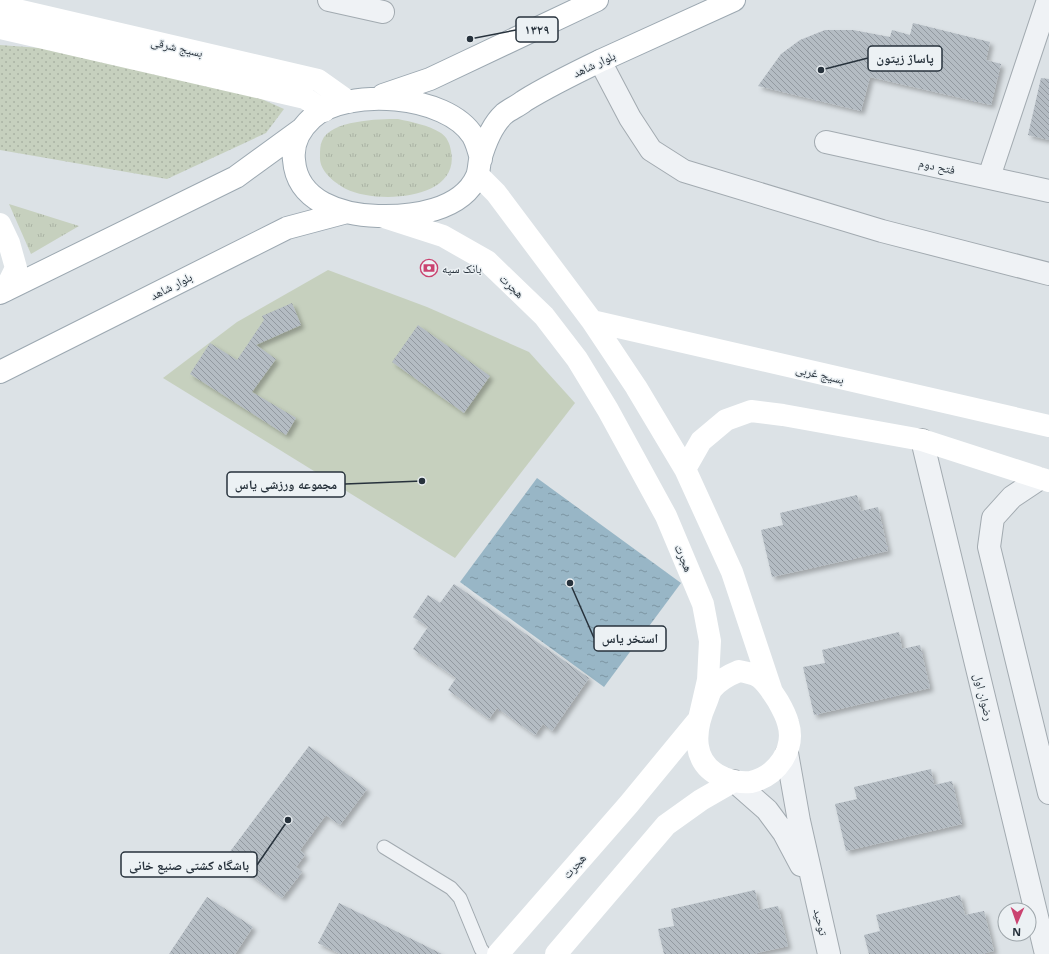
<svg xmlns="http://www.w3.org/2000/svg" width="1049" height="954" font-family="'Noto Sans','Noto Naskh Arabic',sans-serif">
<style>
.grass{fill:url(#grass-tufts)}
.park{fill:url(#park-dots)}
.pitch{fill:#c6d0be}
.water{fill:url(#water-ripples)}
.building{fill:url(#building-back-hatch);filter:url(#shadow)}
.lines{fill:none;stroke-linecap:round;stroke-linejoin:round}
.lane-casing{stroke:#a2aab0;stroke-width:15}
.street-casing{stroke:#a2aab0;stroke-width:24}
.primary-casing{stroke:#9ca8b1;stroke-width:24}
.lane{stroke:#eff2f5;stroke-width:13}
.street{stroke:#eff2f5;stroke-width:22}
.secondary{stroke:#fff;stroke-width:22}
.primary{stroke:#fff;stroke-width:22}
.labels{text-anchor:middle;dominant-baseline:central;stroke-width:3;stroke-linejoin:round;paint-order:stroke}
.street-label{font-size:12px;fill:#27323c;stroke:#ecf1f4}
.poi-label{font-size:12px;fill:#27323c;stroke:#ecf1f4;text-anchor:start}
.leader{fill:none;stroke:#27323c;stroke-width:1.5}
.callout-dot{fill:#27323c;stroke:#ecf1f4;stroke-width:1.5}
.callout{fill:#ecf1f4;stroke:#27323c;stroke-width:1.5}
.callout-label{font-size:13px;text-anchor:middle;font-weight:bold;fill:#27323c}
</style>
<defs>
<pattern id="grass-tufts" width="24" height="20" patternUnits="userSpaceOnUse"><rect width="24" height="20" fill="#c6d0be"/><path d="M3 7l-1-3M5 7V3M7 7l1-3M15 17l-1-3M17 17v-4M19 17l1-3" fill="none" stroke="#aab3a4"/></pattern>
<pattern id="park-dots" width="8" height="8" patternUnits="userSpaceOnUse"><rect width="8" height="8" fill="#c6d0be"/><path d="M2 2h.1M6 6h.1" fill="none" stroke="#aab3a4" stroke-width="1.8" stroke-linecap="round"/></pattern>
<pattern id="water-ripples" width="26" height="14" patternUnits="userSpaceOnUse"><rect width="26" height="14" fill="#98b6c6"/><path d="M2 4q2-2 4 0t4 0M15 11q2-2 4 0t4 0" fill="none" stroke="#7c95a2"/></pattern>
<pattern id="building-back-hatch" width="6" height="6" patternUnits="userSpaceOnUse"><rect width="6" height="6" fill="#b4bcc3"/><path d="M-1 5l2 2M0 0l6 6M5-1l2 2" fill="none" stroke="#9299a0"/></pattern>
<filter id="shadow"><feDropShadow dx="3.5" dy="3.5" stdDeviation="2" flood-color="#0004"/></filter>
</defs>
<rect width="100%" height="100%" fill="#dce2e6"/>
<path class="grass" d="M398,119c14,3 30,6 43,14 6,4 9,11 10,18 10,50 -75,53 -105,38 -12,-7 -27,-18 -26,-33 0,-5 0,-11 2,-15 8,-21 57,-22 76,-22z
M9,204l70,22 -48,28z"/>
<path class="park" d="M0,45l40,3 217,49 27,12 -18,24 -99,46 -167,-29z"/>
<path class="pitch" d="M328,270l99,37 102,45 46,51 -120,155 -292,-180 74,-56z"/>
<path class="water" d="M537,478l144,105 -77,104 -144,-105z"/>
<path class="building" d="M913,23l77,19 -4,18 15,4 -10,41 -121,-28 -9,34 -103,-25 23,-32 19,-14 25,-10h28l37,7 2,-7 18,5z
M1041,78l8,1v61l-21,-5z
M292,303l9,22 -45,20 20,14 -24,33 44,26 -10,17 -96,-61 20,-31 27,17 27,-40 -2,-4z
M418,325l72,51 -26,37 -72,-51z
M857,495l4,16 17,-4 10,44 -116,26 -11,-47 22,-5 -3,-12z
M454,584l135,94 -37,53 -9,-7 -8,11 -38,-27 -8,11 -41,-29 8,-12 -43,-29 15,-22 -15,-10 15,-22 12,8z
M899,632l3,17 18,-4 10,43 -116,27 -11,-48 22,-4 -3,-13z
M309,746l58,43 -27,36 -14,-10 -26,35 5,5 -9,12 6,5 -20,26 -56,-41z
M931,769l3,16 18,-4 10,43 -116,27 -11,-47 22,-5 -3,-12z
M755,890l4,20 19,-4 10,40 -35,8h-89l-6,-25 16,-3 -3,-17z
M960,895l5,20 19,-4 10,40 -13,3h-112l-5,-19 16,-4 -4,-16z
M207,897l46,30 -18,27h-66z
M339,903l103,51h-102l-22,-11z"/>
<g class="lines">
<defs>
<path id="lane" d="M384,847l67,41 9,10 21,51 4,5"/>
<path id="street" d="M329,0l54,12
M600,61l30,57 21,32 33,21 198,60 167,43
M826,142l223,49
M989,177l59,-177
M922,440l124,514
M1039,479l-27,18 -19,21 -4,29 60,246
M787,753l12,68 30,133
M734,781l33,29 17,23 17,32"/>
<path id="primary" d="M383,95l47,-16 167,-79
M481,159c-2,-8 -4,-16 -8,-23 -26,-42 -126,-49 -161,-18 -13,12 -20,25 -18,42 3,42 48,55 84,56 33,1 84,-5 99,-40 2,-5 2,-11 3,-16 4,-14 12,-35 24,-46 6,-5 14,-8 20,-13 26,-16 51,-28 78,-41 44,-20 88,-40 132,-60
M0,293l236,-116 66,-48
M0,372l287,-144 60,-16"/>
</defs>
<use href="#lane" class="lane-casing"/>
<use href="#street" class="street-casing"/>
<use href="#primary" class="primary-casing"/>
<use href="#lane" class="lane"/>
<use href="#street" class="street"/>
<path class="secondary" d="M0,6l318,74 31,22
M0,28l305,70 19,13
M478,175l18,18 96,128 44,66 49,82 47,103 40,120
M381,216l62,20 44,25 57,55 33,43 31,51 58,106 37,88 7,37 -2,39 -9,39 -70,85 -131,150
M0,224l9,19 7,25 -11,22
M592,321l457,105
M685,469l16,-28 25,-21 25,-9 32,4 139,25 127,41
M739,671c6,1 15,3 20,6 8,6 14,16 19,24 4,7 8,14 10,22 8,26 -11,53 -37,59 -9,1 -19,-1 -27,-4 -34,-14 -30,-48 -18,-75 2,-4 3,-10 6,-14 7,-9 17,-14 27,-18z
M556,954l110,-129 35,-25 33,-19"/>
<use href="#primary" class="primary"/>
</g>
<defs>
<symbol id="bank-ring" viewBox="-11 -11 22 22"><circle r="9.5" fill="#ecf1f4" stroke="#ca4370" stroke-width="1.5"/><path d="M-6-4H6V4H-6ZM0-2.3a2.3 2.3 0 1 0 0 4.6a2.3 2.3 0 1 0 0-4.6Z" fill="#ca4370"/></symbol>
</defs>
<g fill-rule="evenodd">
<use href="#bank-ring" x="419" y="258" width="20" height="20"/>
</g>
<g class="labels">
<g class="street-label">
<text transform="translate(177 47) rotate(13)">بسیج شرقی</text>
<text transform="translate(594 64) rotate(-25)">بلوار شاهد</text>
<text transform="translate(937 166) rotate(12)">فتح دوم</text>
<text transform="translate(171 286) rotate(-27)">بلوار شاهد</text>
<text transform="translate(512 286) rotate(44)">هجرت</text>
<text transform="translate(820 374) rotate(13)">بسیج غربی</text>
<text transform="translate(684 558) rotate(67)">هجرت</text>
<text transform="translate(984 697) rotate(76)">رضوان اول</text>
<text transform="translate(574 866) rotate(-49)">هجرت</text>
<text transform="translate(821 922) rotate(77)">توحید</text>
</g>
<g class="poi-label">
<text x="442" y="268">بانک سپه</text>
</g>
</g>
<path class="leader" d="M470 39L516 30M821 70L868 58M422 481L345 484M570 583L594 638M288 820L257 865"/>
<g class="callout-dot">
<circle cx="470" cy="39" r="4"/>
<circle cx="821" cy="70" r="4"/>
<circle cx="422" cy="481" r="4"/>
<circle cx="570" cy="583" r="4"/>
<circle cx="288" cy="820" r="4"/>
</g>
<g class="callout">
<rect x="516" y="17" width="42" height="25" rx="4"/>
<rect x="868" y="46" width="74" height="25" rx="4"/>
<rect x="227" y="472" width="118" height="25" rx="4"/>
<rect x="594" y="626" width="72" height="25" rx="4"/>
<rect x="121" y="852" width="136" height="25" rx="4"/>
</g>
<g class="callout-label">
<text x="537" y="34">۱۳۲۹</text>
<text x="905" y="63">پاساژ زیتون</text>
<text x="286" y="489">مجموعه ورزشی یاس</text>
<text x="630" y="643">استخر یاس</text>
<text x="189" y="870">باشگاه کشتی صنیع خانی</text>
</g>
<g transform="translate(1017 922) rotate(182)"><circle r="19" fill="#ecf1f4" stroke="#9da5aa"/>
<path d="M0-3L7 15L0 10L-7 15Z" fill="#ca4370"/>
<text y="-6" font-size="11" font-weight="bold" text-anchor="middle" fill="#27323c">N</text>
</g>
</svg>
